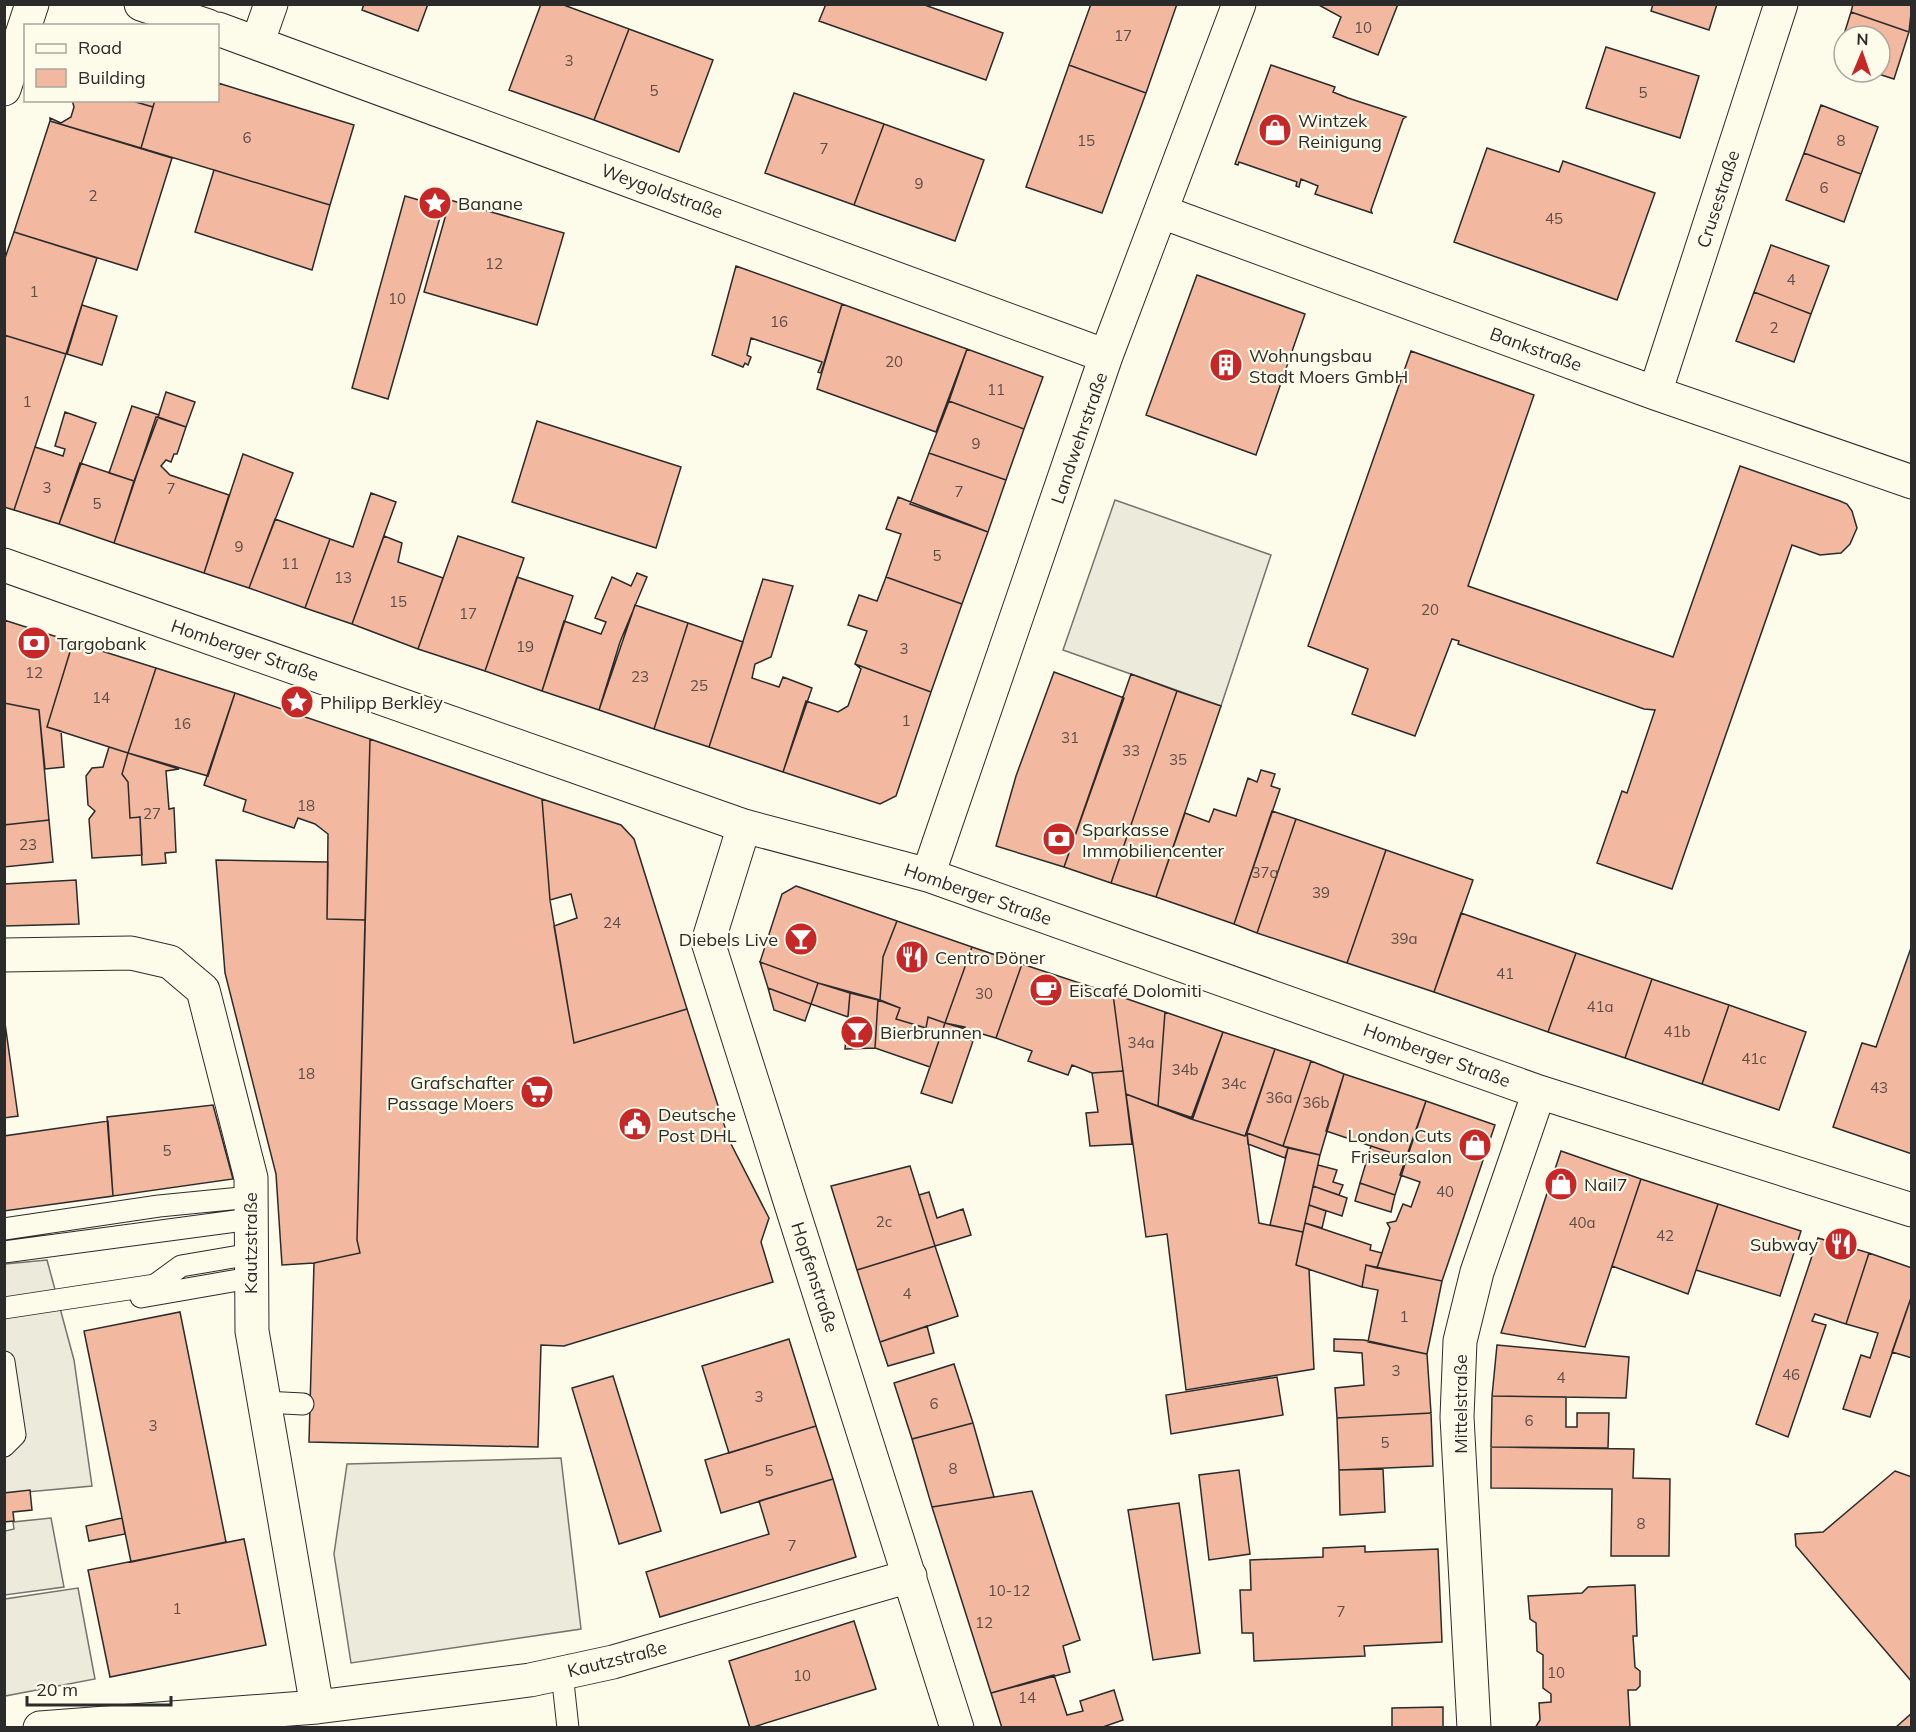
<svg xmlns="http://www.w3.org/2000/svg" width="1916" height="1732" font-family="Mulish,sans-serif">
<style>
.parking{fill:#eceadb;stroke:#74746e;stroke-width:1.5}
.building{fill:#f2b8a0;stroke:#2b2b2b;stroke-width:1.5}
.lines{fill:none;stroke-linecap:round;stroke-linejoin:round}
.lane-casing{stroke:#2b2b2b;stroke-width:23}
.street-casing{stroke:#2b2b2b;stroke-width:35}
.lane{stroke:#fdfbea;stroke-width:21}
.street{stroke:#fdfbea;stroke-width:33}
.labels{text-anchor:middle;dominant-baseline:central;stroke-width:4.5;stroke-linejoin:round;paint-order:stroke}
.number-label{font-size:15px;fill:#5d4e48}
.poi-label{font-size:18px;fill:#2b2b2b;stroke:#fdfbea;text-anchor:start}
.street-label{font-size:18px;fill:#2b2b2b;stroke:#fdfbea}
</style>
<rect width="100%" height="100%" fill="#fdfbea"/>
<path class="parking" d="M1115,500l156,55 -50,151 -158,-56z
M47,1260l27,100 18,126 -87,8v-230z
M561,1458l20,171 -230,34 -17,-109 13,-90z
M51,1518l13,69 -59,8v-64l9,-2 -1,-7z
M78,1588l17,91 -90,17v-97z"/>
<path class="building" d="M364,4h64l-10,27 -56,-21z
M541,4h20l68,25 -35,91 -85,-30z
M826,4h96l81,29 -17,47 -167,-59z
M1091,4h86l-31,89 -77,-28z
M1317,4h81l-20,51 -45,-18 8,-20z
M1653,4h64l-8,26 -58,-19z
M1853,4h59l-3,28 -58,-20z
M1851,12l58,20 -15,47 -22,-7h8v-36h-36v27l-8,-3z
M629,29l84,31 -34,92 -85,-32z
M1606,47l93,29 -19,62 -94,-30z
M1069,65l77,28 -44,120 -76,-26z
M1271,65l64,22 -2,5 15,6 58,19 -3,2 -32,91 1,3 -57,-19 3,-8 -17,-7 -2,8 -3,-1 1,-4 -58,-20 -1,3 -3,-1z
M218,83l136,42 -24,80 -189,-57 14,-48h63z
M794,93l90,31 -30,81 -89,-32z
M72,100h57l24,7 -12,41 -91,-27v-3l11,5 10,-6 3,-10z
M129,100h26l-2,7z
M1821,105l57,22 -17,47 -57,-21z
M50,121l122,37 -35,112 -123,-38z
M884,124l100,36 -29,81 -101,-36z
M1487,148l72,24 4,-11 92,32 -38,107 -163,-58z
M1804,153l57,21 -17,48 -58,-22z
M214,170l116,35 -18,65 -117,-38z
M405,196l38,11 -55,192 -36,-11z
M450,200l114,33 -27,92 -113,-33z
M14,232l83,26 -31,96 -62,-19v-74z
M1771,245l58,21 -18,48 -57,-22z
M736,266l106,38 -21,69 -3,-1 4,-10 -71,-24 -4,17 4,2 -3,8 -3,-2 -2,4 -31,-12z
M1197,275l108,39 -49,141 -110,-40z
M1754,292l57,22 -17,48 -58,-21z
M842,304l125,45 -31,83 -119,-43z
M82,305l35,11 -15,49 -35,-11z
M4,335l62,19 -52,156 -10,-3z
M967,349l76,28 -19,52 -75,-28z
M1411,351l123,44 -66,191 205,71 67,-191 100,35 7,3 5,7 5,17 -7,16 -9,9 -21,2 -28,-10 -120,344 -75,-26 25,-72 5,2 28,-83 -11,-1 -186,-65 1,-3 -7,-2 -37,97 -63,-22 16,-45 -60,-23z
M166,392l29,10 -9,25 -28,-10z
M949,401l75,28 -18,51 -77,-27z
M132,406l27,9 -25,66 -25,-8z
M65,412l31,11 -37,101 -45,-14 21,-63 28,9 2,-7 -10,-3z
M156,417l30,10 -9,27h-3l-3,8 -5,-2 -5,6 9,9 59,20 -25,78 -90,-30z
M537,421l144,46 -25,81 -144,-46z
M929,453l77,27 -18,52 -78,-28z
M243,454l50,19 -44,115 -45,-15z
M80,463l54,18 -20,62 -55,-19z
M371,493l25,9 -44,122 -47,-16 25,-69 23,8z
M898,497l90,35 -26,72 -76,-27 15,-43 -15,-5z
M275,519l55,20 -25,69 -56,-20z
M384,536l18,7 -4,19 45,16 -25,71 -66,-25z
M458,536l66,22 -39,113 -67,-22z
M637,573l10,4 -27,65 -21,68 -57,-19 22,-70 37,13 5,-12 -11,-4 17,-41 19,9z
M517,577l56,19 -31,95 -57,-20z
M886,577l76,27 -31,88 -76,-28 12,-33 -19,-6 11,-30 18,6z
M763,579l30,7 -22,71 -16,7 -3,14 27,9 4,-10 29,11 -29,84 -74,-25z
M635,605l53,18 -34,106 -55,-19z
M4,620l69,22 -26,85 14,4 3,36 -19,2 -6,-59 -35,-7z
M688,623l55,19 -34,105 -55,-18z
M73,642l83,26 -28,85 -81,-26z
M855,664l76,28 -35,104 -16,8 -97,-32 23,-71 32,11 10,-6 13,-37z
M156,668l79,25 -27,83 -80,-23z
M1054,672l70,26 -60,169 -68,-21 20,-70z
M1131,674l46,17 -66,192 -47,-16z
M1177,691l44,15 -65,191 -45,-14z
M235,693l135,46 -5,181 -38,-1 1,-85 -13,-10 -17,-6 -4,10 -51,-17 3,-11 -42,-15z
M4,703l35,7 10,110 -45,5z
M370,739l172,60 8,101 24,143 113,-34 42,131 40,78 -8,24 12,40 -209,64 -23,-1 -3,102 -229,-5 5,-179 46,-10 -3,-13z
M109,747l19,6 -6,21 6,8 2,36 10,-1 2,38 -50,3 -3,-39 6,-8 -7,-6 -2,-29 6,-8 11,-1z
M128,753l51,16 -13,2 3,38 5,-1 2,44 -11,1 1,10 -24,2 -2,-48 -10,1 -2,-36 -6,-8z
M1261,770l14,4 -4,12 9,3 -46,135 -78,-27 29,-84 24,9 5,-13 22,7 12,-38 9,4z
M542,799l79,26 13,14 53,170 -113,34 -20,-117 23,-8 -6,-24 -21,6z
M1272,811l24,8 -39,114 -23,-9z
M1296,819l90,31 -39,113 -90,-30z
M49,820l4,42 -49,5v-42z
M1386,850l87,30 -39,112 -87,-29z
M216,860l112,2 -1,57 38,1 -8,320 3,13 -46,10 -32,2 -6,-91 -51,-201z
M76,880l3,44 -75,2v-42z
M796,886l101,35 -14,36 -3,43 -62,-17 -58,-21 22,-68z
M1461,913l115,40 -28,79 -114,-40z
M897,921l75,26 -27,76 -17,-6 -2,11 -30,-9 4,-11 -20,-8 3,-43z
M1912,945v209l-79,-27 29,-84 14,4z
M972,947l50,17 -26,74 -51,-15z
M1576,953l76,26 -27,79 -77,-26z
M760,962l58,21 -7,21 -43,-16z
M1022,964l91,30 10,77 -31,2 -20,-8 -4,10 -40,-14 4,-10 -36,-13z
M1652,979l77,26 -27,79 -77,-26z
M818,983l32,10 -2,24 -37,-13z
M768,988l43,16 -6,17 -31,-11z
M850,993l28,7 -3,48 -30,1z
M1113,994l52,18 -7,94 -32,-12z
M878,1000l22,8 -4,11 30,9 2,-11 17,6 -15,44 -55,-19z
M1729,1005l77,27 -27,78 -77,-26z
M1165,1012l58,20 -30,86 -35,-12z
M4,1016l14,100 -14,2z
M945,1023l20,4 -3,10 11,4 -21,62 -31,-10z
M1223,1032l52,17 -30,87 -54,-17z
M1275,1049l36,12 -28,85 -36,-13z
M1311,1061l33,13 -24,81 -37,-9z
M1123,1071l9,73 -42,2 -4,-33 12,-1 -6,-39z
M1344,1074l82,27 -19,57 -81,-27z
M1126,1094l65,25 54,17 2,-3 12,90 44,9 -7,33 13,4 5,100 -128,21 -19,-156 -21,3z
M1426,1101l69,24 -53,156 -65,-13 13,-40 -3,-5 9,-2 7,-17 8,3 9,-25 -20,-7z
M213,1105l20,74 -120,17 -6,-79z
M108,1121l5,75 -109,15v-75z
M1247,1133l41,15 -3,10 -37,-14z
M1371,1146l36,12 -12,37 -35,-12z
M1288,1148l32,7 -17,77 -33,-7z
M1561,1151l80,28 -56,168 -84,-14z
M1318,1165l19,5 -4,12 10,3 -4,10 -26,-9z
M910,1166l25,80 -78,24 -26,-84z
M1641,1179l77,25 -30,90 -76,-28z
M1360,1183l35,12 -4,17 -36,-11z
M1313,1186l34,12 -5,18 -33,-11z
M929,1192l8,26 26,-9 8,26 -36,11 -16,-51z
M1718,1204l83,27 -21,65 -84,-26z
M1309,1205l17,6 -4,17 -17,-5z
M1305,1223l66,22 -1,5 12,3 -5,15 -11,-3 -4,22 -66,-22z
M1818,1238l51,15 -23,71 -31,-10 -3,7 14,4 -38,112 -32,-13z
M935,1246l23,70 -78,26 -23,-72z
M1869,1253l43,15v27l-42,122 -27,-8 18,-54 9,3 8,-25 -32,-9z
M1366,1265l76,16 -15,73 -59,-12 10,-52 -16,-3z
M1912,1295v63l-20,-6z
M180,1312l46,230 -95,20 -47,-231z
M927,1326l7,27 -46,13 -8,-24z
M789,1339l27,87 -87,27 -27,-87z
M1334,1339l30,1 63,14 4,59 -94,5 -2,-30 29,-3 -2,-32 -28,-2z
M1497,1345l132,12 -3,41 -134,-2z
M954,1364l19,59 -61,16 -18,-56z
M613,1376l48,155 -42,13 -47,-156z
M1277,1377l6,38 -112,19 -5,-39z
M1492,1396l74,1v30h11v-14h32l-1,35 -117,-1z
M1431,1413l2,53 -94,4 -2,-52z
M973,1423l21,74 -62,10 -20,-68z
M816,1426l17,53 -112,34 -16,-53z
M1491,1447l143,2 -1,29 37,1 -1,77h-58l1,-67 -121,-1z
M1383,1469l2,43 -45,3 -1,-45z
M1239,1470l11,84 -41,6 -10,-85z
M1895,1471l17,6v205l-116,-136 -1,-12 28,-2z
M833,1479l23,78 -196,60 -14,-45 123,-38 -10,-33z
M30,1490l2,20 -19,2 1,9 -10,1v-29z
M1032,1491l48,149 -17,6 7,26 -79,21 -59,-186z
M1179,1503l21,150 -47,7 -25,-150z
M122,1518l3,16 -36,7 -3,-15z
M244,1539l22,106 -156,32 -22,-107z
M1365,1546v6l73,-3 4,93 -78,4 1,10 -111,5 -1,-28h-11l-2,-43h11l-1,-30 73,-3v-9z
M1635,1585l2,51h-4l2,31 5,4v15l-4,4h-8l2,38h-95l5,-8 -1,-17 12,-1v-8l-8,-6v-33l-6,-4 -1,-28 -6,-4 -2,-23 54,-3 6,-6z
M854,1621l22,68 -126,39 -21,-67z
M1054,1675l13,40 16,-4 -3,-10 34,-11 9,30 -23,8h-98l-11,-35z
M1443,1707v21h-51v-20z
M1912,1713v15h-17z"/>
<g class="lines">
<defs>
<path id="lane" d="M4,1229l155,-23 92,-9
M4,1252l247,-33
M141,1297l109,-19
M4,1308l151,-23 26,-19 70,-12
M4,1362l11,73 -11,11
M264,1402l39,2
M562,1673l6,55"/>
<path id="street" d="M141,4l67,22
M218,29l888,327
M258,41l13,-37
M4,89l28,-85
M1162,212l493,181 257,89
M1655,393l126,-389
M4,565l740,261 184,49 611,217 373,118
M744,826l-36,116 249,786
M928,875l178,-519 133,-352
M4,955l127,-2 39,9 33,28 48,188 1,153 65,376
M40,1728l277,-21 213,-27 83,-18 297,-86
M1474,1728l-17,-311 3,-76 17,-69 62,-180"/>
</defs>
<use href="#lane" class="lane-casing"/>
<use href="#street" class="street-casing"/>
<use href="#lane" class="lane"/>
<use href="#street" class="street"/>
</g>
<defs>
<symbol id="shop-disc" viewBox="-11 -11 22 22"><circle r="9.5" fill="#c62828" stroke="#fdfbea"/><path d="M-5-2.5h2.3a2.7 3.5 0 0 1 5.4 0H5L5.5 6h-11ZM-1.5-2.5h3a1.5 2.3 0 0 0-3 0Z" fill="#fff"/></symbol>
<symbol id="sight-disc" viewBox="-11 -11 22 22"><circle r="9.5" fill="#c62828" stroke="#fdfbea"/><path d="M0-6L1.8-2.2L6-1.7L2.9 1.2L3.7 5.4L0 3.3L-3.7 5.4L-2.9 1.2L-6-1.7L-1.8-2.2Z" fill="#fff"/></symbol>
<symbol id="building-disc" viewBox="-11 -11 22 22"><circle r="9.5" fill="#c62828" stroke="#fdfbea"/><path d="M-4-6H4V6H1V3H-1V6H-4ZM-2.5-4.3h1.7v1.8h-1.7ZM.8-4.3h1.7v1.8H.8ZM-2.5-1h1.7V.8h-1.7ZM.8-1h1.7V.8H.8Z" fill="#fff"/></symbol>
<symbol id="bank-disc" viewBox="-11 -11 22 22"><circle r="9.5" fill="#c62828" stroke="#fdfbea"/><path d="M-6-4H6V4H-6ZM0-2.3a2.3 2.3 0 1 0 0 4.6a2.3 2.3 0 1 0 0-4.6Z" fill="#fff"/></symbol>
<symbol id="bar-disc" viewBox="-11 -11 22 22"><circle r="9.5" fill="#c62828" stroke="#fdfbea"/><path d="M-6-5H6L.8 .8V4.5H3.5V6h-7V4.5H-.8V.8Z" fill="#fff"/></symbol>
<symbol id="restaurant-disc" viewBox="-11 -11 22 22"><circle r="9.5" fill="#c62828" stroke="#fdfbea"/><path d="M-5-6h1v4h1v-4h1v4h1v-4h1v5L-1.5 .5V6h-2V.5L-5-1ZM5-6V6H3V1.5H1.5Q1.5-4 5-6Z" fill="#fff"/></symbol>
<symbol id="cafe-disc" viewBox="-11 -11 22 22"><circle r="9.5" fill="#c62828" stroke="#fdfbea"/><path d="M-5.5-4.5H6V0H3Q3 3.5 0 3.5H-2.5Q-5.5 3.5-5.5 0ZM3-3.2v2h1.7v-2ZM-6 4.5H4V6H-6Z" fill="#fff"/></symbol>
<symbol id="supermarket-disc" viewBox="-11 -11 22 22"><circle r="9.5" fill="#c62828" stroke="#fdfbea"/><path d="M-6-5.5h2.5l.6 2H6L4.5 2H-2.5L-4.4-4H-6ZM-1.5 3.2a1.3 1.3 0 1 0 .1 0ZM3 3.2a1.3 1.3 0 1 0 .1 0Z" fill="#fff"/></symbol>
<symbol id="civic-disc" viewBox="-11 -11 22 22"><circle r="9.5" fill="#c62828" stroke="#fdfbea"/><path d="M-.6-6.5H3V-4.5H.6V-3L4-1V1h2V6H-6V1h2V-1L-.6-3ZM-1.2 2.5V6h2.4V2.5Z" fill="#fff"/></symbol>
</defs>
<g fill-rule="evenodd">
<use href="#shop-disc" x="1256" y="111" width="38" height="38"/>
<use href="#sight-disc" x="416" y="184" width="38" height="38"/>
<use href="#building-disc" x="1207" y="346" width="38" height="38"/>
<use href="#bank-disc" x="15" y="624" width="38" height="38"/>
<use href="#sight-disc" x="278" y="683" width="38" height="38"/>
<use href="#bank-disc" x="1040" y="820" width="38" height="38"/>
<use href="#bar-disc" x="782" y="920" width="38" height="38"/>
<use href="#restaurant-disc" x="893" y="938" width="38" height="38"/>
<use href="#cafe-disc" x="1027" y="971" width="38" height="38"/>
<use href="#bar-disc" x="838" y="1013" width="38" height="38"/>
<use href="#supermarket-disc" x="518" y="1073" width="38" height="38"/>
<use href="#civic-disc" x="616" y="1105" width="38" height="38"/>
<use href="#shop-disc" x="1456" y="1126" width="38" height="38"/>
<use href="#shop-disc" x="1542" y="1165" width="38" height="38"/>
<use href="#restaurant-disc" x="1822" y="1225" width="38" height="38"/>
</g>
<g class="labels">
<g class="number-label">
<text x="1363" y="27">10</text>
<text x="1123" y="35">17</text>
<text x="569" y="60">3</text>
<text x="654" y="90">5</text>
<text x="1643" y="92">5</text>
<text x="247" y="137">6</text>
<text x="1086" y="140">15</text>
<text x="1841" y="140">8</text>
<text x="824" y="148">7</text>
<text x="919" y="183">9</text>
<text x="1824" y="187">6</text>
<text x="93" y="195">2</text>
<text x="1554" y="218">45</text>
<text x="494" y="263">12</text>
<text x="1791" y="279">4</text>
<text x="34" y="291">1</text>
<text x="397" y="298">10</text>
<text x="779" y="321">16</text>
<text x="1774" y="327">2</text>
<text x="894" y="361">20</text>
<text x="996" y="389">11</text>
<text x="27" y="401">1</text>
<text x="976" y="443">9</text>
<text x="47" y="487">3</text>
<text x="171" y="488">7</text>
<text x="959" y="491">7</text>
<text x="97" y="503">5</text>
<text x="239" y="546">9</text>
<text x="937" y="555">5</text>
<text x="290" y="563">11</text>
<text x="343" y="577">13</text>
<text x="398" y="601">15</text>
<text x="1430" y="609">20</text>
<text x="468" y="613">17</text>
<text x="525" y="646">19</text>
<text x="904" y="648">3</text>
<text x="34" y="672">12</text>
<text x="640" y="676">23</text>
<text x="699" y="685">25</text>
<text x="101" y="697">14</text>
<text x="906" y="720">1</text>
<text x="182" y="723">16</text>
<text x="1070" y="737">31</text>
<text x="1131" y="750">33</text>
<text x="1178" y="759">35</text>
<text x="306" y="805">18</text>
<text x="152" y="813">27</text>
<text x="28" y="844">23</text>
<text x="1265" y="872">37a</text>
<text x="1321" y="892">39</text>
<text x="612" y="922">24</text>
<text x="1404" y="938">39a</text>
<text x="1505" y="973">41</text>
<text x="984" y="993">30</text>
<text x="1600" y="1006">41a</text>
<text x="1677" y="1031">41b</text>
<text x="1141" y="1042">34a</text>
<text x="1754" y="1058">41c</text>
<text x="1185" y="1069">34b</text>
<text x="306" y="1073">18</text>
<text x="1234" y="1083">34c</text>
<text x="1879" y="1087">43</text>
<text x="1279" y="1097">36a</text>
<text x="1316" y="1102">36b</text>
<text x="167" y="1150">5</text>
<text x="1445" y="1191">40</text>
<text x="884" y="1221">2c</text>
<text x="1582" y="1222">40a</text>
<text x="1665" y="1235">42</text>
<text x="907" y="1293">4</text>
<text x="1404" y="1316">1</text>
<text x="1396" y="1370">3</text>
<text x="1791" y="1374">46</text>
<text x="1561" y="1377">4</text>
<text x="759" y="1396">3</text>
<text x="934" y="1403">6</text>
<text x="1529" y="1420">6</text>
<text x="153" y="1425">3</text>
<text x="1385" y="1442">5</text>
<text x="953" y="1468">8</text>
<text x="769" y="1470">5</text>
<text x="1641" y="1523">8</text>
<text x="792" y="1545">7</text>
<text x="1009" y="1590">10-12</text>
<text x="177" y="1608">1</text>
<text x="1341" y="1611">7</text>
<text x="984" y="1622">12</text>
<text x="1556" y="1672">10</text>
<text x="802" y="1675">10</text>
<text x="1027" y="1697">14</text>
</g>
<g class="poi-label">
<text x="1298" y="120">Wintzek<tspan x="1298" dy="21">Reinigung</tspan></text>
<text x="458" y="203">Banane</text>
<text x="1249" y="355">Wohnungsbau<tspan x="1249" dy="21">Stadt Moers GmbH</tspan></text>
<text x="57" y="643">Targobank</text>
<text x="320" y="702">Philipp Berkley</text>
<text x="1082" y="829">Sparkasse<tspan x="1082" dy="21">Immobiliencenter</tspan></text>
<text x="778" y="939" text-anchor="end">Diebels Live</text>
<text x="935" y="957">Centro Döner</text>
<text x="1069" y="990">Eiscafé Dolomiti</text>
<text x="880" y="1032">Bierbrunnen</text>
<text x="514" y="1082" text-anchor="end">Grafschafter<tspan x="514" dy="21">Passage Moers</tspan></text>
<text x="658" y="1114">Deutsche<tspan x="658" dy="21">Post DHL</tspan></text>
<text x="1452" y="1135" text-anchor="end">London Cuts<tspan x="1452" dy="21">Friseursalon</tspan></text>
<text x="1584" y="1184">Nail7</text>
<text x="1818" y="1244" text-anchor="end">Subway</text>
</g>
<g class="street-label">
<text transform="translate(662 191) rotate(20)">Weygoldstraße</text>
<text transform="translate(1718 199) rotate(-72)">Crusestraße</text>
<text transform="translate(1536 349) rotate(20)">Bankstraße</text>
<text transform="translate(1079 438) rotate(-71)">Landwehrstraße</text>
<text transform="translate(245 650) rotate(19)">Homberger Straße</text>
<text transform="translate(978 894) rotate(19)">Homberger Straße</text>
<text transform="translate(1437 1055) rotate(20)">Homberger Straße</text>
<text transform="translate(250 1243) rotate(-90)">Kautzstraße</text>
<text transform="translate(815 1277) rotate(72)">Hopfenstraße</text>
<text transform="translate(1460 1404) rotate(-90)">Mittelstraße</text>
<text transform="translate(617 1659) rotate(-14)">Kautzstraße</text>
</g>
</g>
<rect width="1916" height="1732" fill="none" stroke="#2b2b2b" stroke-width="12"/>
<rect x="24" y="24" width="195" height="78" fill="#fdfbea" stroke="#a9a89e" stroke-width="1.5"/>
<rect x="36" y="44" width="30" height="9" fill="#fdfbea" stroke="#a9a89e" stroke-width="1.5"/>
<text x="78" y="54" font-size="18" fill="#2b2b2b">Road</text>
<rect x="36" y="69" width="30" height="18" fill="#f2b8a0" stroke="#a9a89e" stroke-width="1.5"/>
<text x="78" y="84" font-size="18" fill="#2b2b2b">Building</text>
<g transform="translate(1862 54) rotate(2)"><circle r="28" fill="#fdfbea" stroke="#a9a89e" stroke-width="1.5"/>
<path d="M0-4.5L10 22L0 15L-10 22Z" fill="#c62828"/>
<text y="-9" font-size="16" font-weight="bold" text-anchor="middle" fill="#2b2b2b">N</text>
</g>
<path d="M27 1696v9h144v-9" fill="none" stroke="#2b2b2b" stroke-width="3"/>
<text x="36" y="1696" font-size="18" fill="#2b2b2b" stroke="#fdfbea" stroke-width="4.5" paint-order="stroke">20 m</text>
</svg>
